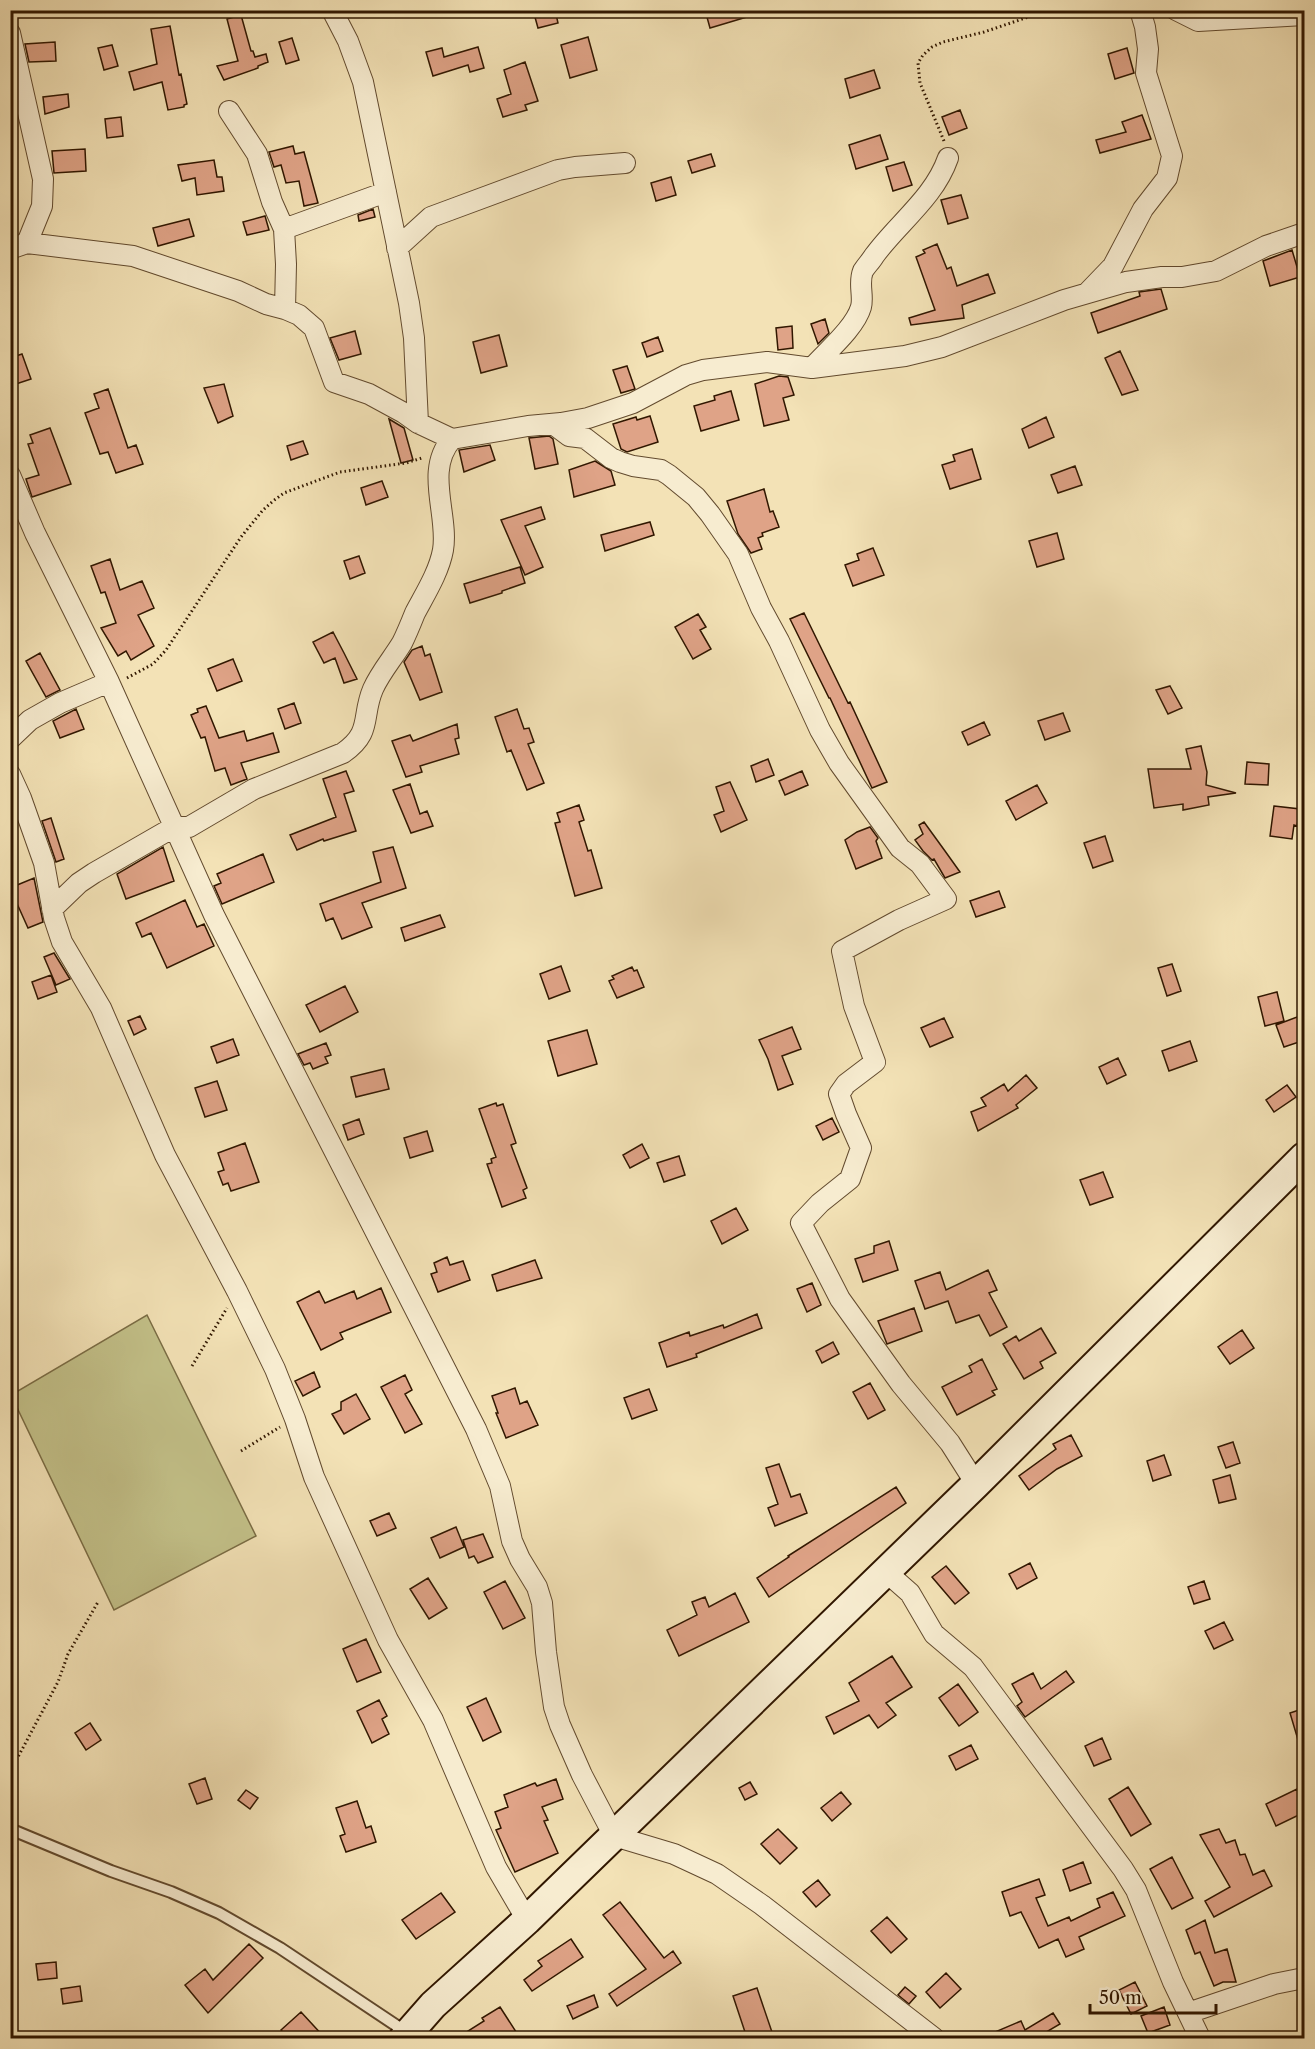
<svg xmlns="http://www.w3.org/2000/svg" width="1315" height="2049" font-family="'Libre Caslon Text',serif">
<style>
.green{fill:#c3c189;stroke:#7a6c44;stroke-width:1.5}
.building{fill:#dfa387;stroke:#311700;stroke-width:1.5}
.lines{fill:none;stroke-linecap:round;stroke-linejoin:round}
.lane-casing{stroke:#624a2e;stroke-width:14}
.street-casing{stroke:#624a2e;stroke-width:22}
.secondary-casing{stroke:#311700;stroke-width:32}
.path{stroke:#311700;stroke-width:3;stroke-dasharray:1.5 3;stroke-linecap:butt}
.lane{stroke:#f7ecd0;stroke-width:10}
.street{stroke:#f7ecd0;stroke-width:20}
.secondary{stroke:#f7ecd0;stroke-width:28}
</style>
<rect width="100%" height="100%" fill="#f3e2b6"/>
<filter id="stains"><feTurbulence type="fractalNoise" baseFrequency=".00333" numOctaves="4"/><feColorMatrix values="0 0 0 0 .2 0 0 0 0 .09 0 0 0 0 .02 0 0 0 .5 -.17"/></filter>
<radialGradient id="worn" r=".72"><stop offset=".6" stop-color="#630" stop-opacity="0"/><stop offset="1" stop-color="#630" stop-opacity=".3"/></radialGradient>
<path class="green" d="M147,1315l109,221 -142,74 -103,-215z"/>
<path class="building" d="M533,10h22l3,13 -20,5z
M705,10h51l1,4 -47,14z
M241,15l10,36h2l2,6 11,-3 2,8 -10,4v2l-34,12 -7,-14 21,-5 -11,-42z
M170,26l9,49 2,-1 6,30 -3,1v2l-16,3 -6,-28 -28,8 -5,-18 28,-8 -6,-35z
M588,37l9,33 -27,8 -9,-33z
M292,38l7,22 -13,4 -7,-22z
M55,42l1,19 -27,1 -4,-18z
M112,45l6,21 -14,4 -6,-22z
M478,47l6,21 -14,4 -2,-7 -35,11 -7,-24 16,-4 2,9z
M1127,48l7,25 -19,6 -7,-25z
M525,62l13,39 -13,4 2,5 -24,7 -6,-18 14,-5 -7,-24z
M874,70l6,18 -30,10 -5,-19z
M68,94l1,13 -24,7 -2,-17z
M960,110l7,18 -18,7 -7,-18z
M1142,115l9,24 -51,14 -4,-13 30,-8 -4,-10z
M121,117l2,19 -16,2 -2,-19z
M880,135l8,24 -32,10 -7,-24z
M293,146l2,8 9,-2 14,51 -14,3 -5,-25 -13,2 -5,-18 -7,2 -5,-15z
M85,149l1,22 -32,2 -2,-22z
M711,154l4,12 -23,7 -4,-12z
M214,160l3,17h5l2,14 -27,4 -2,-17 -13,3 -4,-16z
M904,162l8,23 -19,6 -7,-24z
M671,177l5,18 -20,6 -5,-18z
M961,195l7,23 -20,6 -7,-24z
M373,209l2,8 -16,4 -1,-6z
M265,216l4,14 -22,5 -4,-13z
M189,219l5,17 -36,10 -5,-18z
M937,244l10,25 4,-2 6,19 31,-12 7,19 -33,12 2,13 -53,7 -2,-7 26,-8 -19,-53 9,-4 -2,-3z
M1292,250l8,27 -30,9 -7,-25z
M1161,289l6,20 -69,24 -7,-20 49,-17 -1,-4z
M825,319l4,14 -11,11 -7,-20z
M792,326l1,22 -15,2 -2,-22z
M355,331l6,23 -22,6 -9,-22z
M499,335l8,31 -26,7 -8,-31z
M658,337l5,14 -16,6 -5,-14z
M1120,351l18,39 -16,5 -17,-37z
M22,354l9,25 -21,7v-28z
M627,366l8,23 -14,4 -8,-23z
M779,376l9,1 6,18 -11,3 6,22 -25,6 -9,-42z
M224,384l9,32 -15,7 -14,-35z
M108,389l20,59 8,-3 7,19 -27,9 -8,-21 -8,2 -15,-41 14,-5 -5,-14z
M731,391l8,29 -38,11 -7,-25 21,-6 -1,-4z
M650,416l8,26 -31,10 -6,-3 -8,-25 23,-7 1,3z
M1046,417l8,20 -25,11 -7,-19z
M389,419l15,9 9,32 -12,3z
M50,428l21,56 -39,13 -6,-18 13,-4 -11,-31 5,-1 -3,-8z
M549,436l4,3 5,25 -23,5 -6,-31z
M303,441l5,13 -17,6 -4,-14z
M490,445l5,15 -31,12 -5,-22z
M972,449l9,30 -31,10 -8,-24 13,-4 -2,-6z
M595,461l16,10 4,14 -41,12 -5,-27z
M1075,466l7,19 -24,8 -7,-18z
M382,481l6,16 -22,8 -5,-17z
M764,489l6,23 3,-1 6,16 -17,6 1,3 -5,2 4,11 -11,4 -13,-19 -11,-33z
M541,507l4,12 -20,7 18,41 -18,8 -24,-55z
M650,522l4,13 -49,16 -4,-16z
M1057,533l7,26 -27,8 -8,-26z
M873,548l11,27 -31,11 -8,-21 14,-5 -2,-6z
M359,556l6,17 -15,6 -6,-18z
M110,559l10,31 22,-9 12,27 -16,7 16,31 -23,14 -5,-9 -8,5 -17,-28 15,-5 -11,-31 -4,1 -10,-27z
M520,567l5,16 -23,8v2l-32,10 -6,-19z
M804,613l44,90 2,-1 37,80 -15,6 -42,-90h-1l-39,-79z
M698,614l8,13 -6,3 11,19 -18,10 -18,-32z
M333,632l11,21 13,26 -13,4 -9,-25 -11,5 -11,-21z
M422,646l3,10 5,-2 12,38 -22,8 -16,-38 8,-12z
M40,653l20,37 -14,7 -20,-36z
M233,659l9,22 -25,10 -9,-22z
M1170,686l12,22 -14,6 -12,-24z
M294,703l7,20 -16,6 -7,-20z
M206,706l13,32 25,-7 3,10 26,-8 6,19 -38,11 6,16 -16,6 -6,-17 -10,3 -10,-34 -4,1 -10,-23 7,-3 -1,-3z
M76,709l8,20 -24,9 -7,-17z
M517,709l7,20 5,-1 5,14 -6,2 16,39 -17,7 -16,-40 -4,2 -12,-35z
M1063,713l7,18 -25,9 -7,-19z
M984,722l6,13 -22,10 -6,-13z
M457,724l2,14 -4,1 4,15 -39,12 2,6 -16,5 -14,-36 18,-6 3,6z
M1201,746l6,26 -1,13 30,8 -28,4 1,8 -26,5v-6l-29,4 -6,-39h43l-5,-20z
M768,759l6,16 -18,7 -5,-16z
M1247,762l22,2 -1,21 -23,-1z
M346,771l8,20 -10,3 12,37 -32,10 -1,-2 -26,11 -7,-15 46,-18 -13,-38z
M802,771l6,14 -23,10 -6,-14z
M730,782l17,38 -26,12 -7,-17 10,-4 -8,-24z
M410,784l10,30 7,-3 6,15 -22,7 -18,-43z
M1037,785l10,18 -31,17 -10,-19z
M579,805l5,15 -5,2 9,29 3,-1 11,38 -27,8 -20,-73 5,-1 -3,-9z
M1274,806l26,3 -3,17 -3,-1 -2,14 -22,-3z
M51,818l13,41 -8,3 -14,-41z
M924,822l21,29 15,21 -15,6 -11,-19 -2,1 -9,-9 -8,-11 8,-6 -4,-9z
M870,827l8,11 -2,3 6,17 -26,11 -11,-29 12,-8z
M1105,836l8,25 -20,7 -9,-25z
M163,847l11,34 -48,18 -9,-25z
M393,847l13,41 -44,15 10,24 -30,12 -9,-21 -7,3 -6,-17 61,-22 -8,-30z
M263,854l11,28 -52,22 -8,-18 7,-3 -4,-9z
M34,878l9,44 -15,6 -18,-40z
M999,891l6,16 -29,10 -6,-16z
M185,900l12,27 7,-3 10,22 -47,22 -16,-35 -9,4 -6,-14z
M440,915l5,12 -40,14 -4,-13z
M54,953l16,26 -14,6 -12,-28z
M1172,964l9,27 -14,5 -9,-28z
M561,966l9,25 -21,8 -9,-25z
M632,967l2,4 3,-1 7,17 -27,11 -8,-17 5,-2 -2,-3z
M51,975l6,17 -19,7 -6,-17z
M345,986l13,26 -38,20 -14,-27z
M1277,992l7,29 -19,5 -7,-29z
M1305,1014v26l-21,7 -8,-22z
M140,1016l6,13 -12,6 -6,-14z
M944,1018l9,19 -23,10 -9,-19z
M792,1027l9,22 -19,7 11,28 -15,6 -10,-31 -9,-19z
M587,1030l10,34 -39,12 -10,-35z
M233,1039l6,16 -22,8 -6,-16z
M1190,1041l7,20 -28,10 -7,-20z
M326,1043l5,12 -6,2 3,6 -15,6 -3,-6 -6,2 -6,-11z
M1118,1058l8,17 -19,9 -8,-17z
M384,1069l5,20 -33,8 -5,-20z
M1026,1075l11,13 -21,17 2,3 -40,23 -7,-19 15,-6 -5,-8 23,-14 4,7z
M217,1081l10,29 -22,7 -10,-29z
M1287,1085l9,12 -22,15 -8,-12z
M496,1103l1,3 6,-2 13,39 -5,2 16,43 -4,2 3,8 -24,9 -15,-43 5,-1 -1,-4 5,-2 -17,-48z
M832,1118l7,14 -16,8 -7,-14z
M359,1119l5,15 -16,6 -5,-15z
M427,1131l6,20 -23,7 -6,-20z
M245,1143l14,39 -28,9 -3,-8 -5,2 -5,-13 6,-2 -6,-17z
M642,1144l7,14 -19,10 -7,-13z
M679,1156l6,19 -21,7 -7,-19z
M1103,1172l10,25 -23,8 -10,-25z
M736,1208l12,22 -26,14 -11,-23z
M889,1241l9,29 -35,12 -8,-23 19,-6v-7z
M447,1257l3,8 13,-4 7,19 -32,12 -7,-18 6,-2 -3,-9z
M535,1260l7,18 -45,13 -5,-16z
M988,1270l9,20 -8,3 18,34 -17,9 -11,-21 -23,8 -8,-22 -23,8 -10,-28 25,-9 6,18z
M812,1283l9,22 -14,7 -10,-23z
M381,1288l10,24 -51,21 3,6 -22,11 -24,-48 22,-11 6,12 29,-12 3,8z
M914,1308l8,23 -35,13 -9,-23z
M757,1314l5,14 -66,26 1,3 -30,10 -8,-24 30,-11 1,4 33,-11 1,3z
M1041,1328l15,25 -16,9 3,6 -19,11 -21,-35 13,-8 3,5z
M1242,1330l12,18 -24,16 -12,-17z
M833,1342l6,12 -17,9 -6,-12z
M982,1359l15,30 -5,2 3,4 -38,20 -15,-28 30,-15 -3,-6z
M314,1372l6,15 -17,9 -8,-15z
M405,1375l7,15 -7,4 17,30 -17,9 -24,-46z
M870,1383l15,27 -17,9 -15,-27z
M515,1388l5,16 7,-3 11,24 -32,13 -10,-25h2l-6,-17z
M649,1389l8,21 -25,9 -8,-21z
M356,1394l14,25 -26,15 -12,-20 9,-4v-8z
M1071,1435l11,21 -25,13 -28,21 -10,-14 37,-27 -3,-5z
M1233,1442l7,21 -14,5 -8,-21z
M1164,1455l7,20 -18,6 -6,-20z
M779,1464l12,33 9,-3 7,19 -32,13 -7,-18 10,-4 -12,-36z
M1230,1475l6,24 -17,4 -6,-23z
M896,1487l10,16 -137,94 -12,-19 32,-21 -1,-1z
M389,1513l7,15 -19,8 -7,-15z
M456,1527l8,20 -24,11 -9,-20z
M483,1534l10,23 -15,6 -4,-7 -5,2 -6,-18z
M1030,1563l7,15 -20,11 -8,-15z
M946,1566l23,27 -14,11 -23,-27z
M428,1578l19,30 -18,11 -19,-30z
M505,1581l20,37 -22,11 -19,-37z
M1204,1581l6,18 -16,5 -6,-17z
M735,1593l14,29 -70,34 -12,-26 30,-15 -5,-13 13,-5 4,10z
M1224,1622l9,18 -19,9 -9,-18z
M366,1639l15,33 -24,10 -14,-33z
M892,1656l20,31 -26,16 10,12 -18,13 -9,-13 -35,19 -8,-17 33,-16 -10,-18z
M1066,1671l8,11 -49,35 -8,-11 5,-4 -10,-18 21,-11 8,16z
M958,1684l20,28 -19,14 -20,-28z
M486,1698l15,34 -18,9 -16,-34z
M379,1700l8,16 -5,3 7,15 -17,9 -15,-32z
M1305,1708v42h-4l-11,-37z
M90,1723l11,17 -15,10 -11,-17z
M1102,1738l9,21 -17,7 -9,-20z
M971,1745l7,14 -22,11 -7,-14z
M205,1778l7,21 -15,5 -8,-20z
M556,1779l7,20 -21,8 6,13 -4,1 14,32 -43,19 -19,-42 5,-2 -6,-16 13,-5 -4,-12 31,-12 2,3z
M750,1782l7,12 -12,6 -6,-12z
M1128,1787l23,37 -20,12 -22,-37z
M1297,1789l8,15v8l-29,14 -10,-22z
M246,1790l12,8 -8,11 -12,-9z
M841,1792l10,12 -19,17 -11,-13z
M357,1801l9,27 5,-2 5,16 -30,10 -6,-16 5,-2 -9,-26z
M778,1829l19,19 -17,16 -19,-20z
M1219,1829l7,14 9,-3 5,15 5,-1 8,21 11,-5 8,16 -58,31 -9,-16 25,-14 -30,-52z
M1172,1857l21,41 -21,11 -22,-40z
M1083,1862l8,21 -21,8 -7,-21z
M1039,1879l6,16 -9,3 12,28 21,-9 2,4 29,-14 -3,-8 16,-7 12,24 -46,21 5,12 -18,8 -8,-18 -19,9 -18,-36 -11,4 -8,-24z
M818,1880l12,15 -14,12 -13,-15z
M441,1893l14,19 -39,27 -14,-19z
M620,1902l44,56 9,-7 8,12 -64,43 -8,-12 37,-25 -43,-54z
M887,1917l20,22 -16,14 -20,-22z
M1205,1920l10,33 12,-4 9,33h-13l-9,4 -14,-34 -5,2 -9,-24z
M571,1939l12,18 -51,34 -8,-11 18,-14 -4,-5z
M249,1944l14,14 -55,55 -23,-28 20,-16 8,11z
M56,1962l1,16 -19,2 -2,-16z
M946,1973l15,16 -21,19 -14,-16z
M1135,1982l12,24 -16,8 -12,-24z
M80,1986l2,15 -19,3 -2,-15z
M905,1987l11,9 -7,8 -11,-9z
M757,1988l17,50h-27l-14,-42z
M594,1995l4,12 -25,12 -6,-13z
M500,2007l20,31h-63l27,-17 -2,-3z
M1164,2007l6,18 -22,8 -7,-17z
M301,2012l24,26h-36l-8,-8z
M1053,2013l7,11 -24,14h-55l40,-17 4,9z"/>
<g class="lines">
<defs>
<path id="lane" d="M10,1829l101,42 60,21 48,21 61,35 126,84"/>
<path id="street" d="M332,10l16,31 15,41 46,221 5,35 4,85
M1176,10l22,11 106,-6
M10,33l33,146 -1,27 -15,37 -17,6
M229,111l28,43 15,48 12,27 2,35 -1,45
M284,229l102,-37
M27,243l106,13 105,35 28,13 19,5 14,6 15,13 20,54 35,12 35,19 14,10 34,16 76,-13 33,-3 27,-5 45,-15 53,-28 17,-5 64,-8 45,6 93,-12 37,-9 122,-47 62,-18 36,-5h20l34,-6 50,-25 38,-13
M397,248l34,-31 127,-47 17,-3 50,-4
M1088,292l25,-26 30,-57 24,-31 5,-22 -26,-83 2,-24 -3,-22 -5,-17
M812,368c14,-16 43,-40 49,-61 3,-11 -3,-24 2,-36 3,-5 8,-10 11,-15 24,-33 60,-58 74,-98
M553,424l16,12 16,2 26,20 9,4 13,4 28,4 8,5 27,22 14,17 28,40 23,54 18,33 41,89 19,33 61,85 20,16 26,35 -47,21 -57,31 12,55 21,56 -29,22 -7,10 7,20 15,34 -11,31 -30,24 -19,20 39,76 61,85 49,59 26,41
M10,475l25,58 74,149 105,233 262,514 24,57 12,55 8,18 17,28 5,16 4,49 8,55 6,18 22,50 32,61 60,18 43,20 45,31 172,133
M10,739l20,-19 30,-17 49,-21
M10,774l11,24 23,65 10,55 8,24 39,66 64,147 72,136 38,78 20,50 19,58 74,163 45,80 63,147 31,53
M52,909l27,-26 15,-10 80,-46h15l65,-38 89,-36c30,-21 18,-36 30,-64 7,-16 20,-31 29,-46 5,-10 9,-20 13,-30 10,-19 24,-41 28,-63 6,-35 -19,-80 9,-111
M885,1571l25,22 24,41 39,33 150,202 13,21 37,92 27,56
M1188,2013l86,-29 30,-6"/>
<path id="secondary" d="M404,2038l29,-33 94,-85 449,-436 328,-327"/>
</defs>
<use href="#lane" class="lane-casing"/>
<use href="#street" class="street-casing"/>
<use href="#secondary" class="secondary-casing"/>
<path class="path" d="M944,141l-24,-58 -2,-20 5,-8 9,-8 11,-5 41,-10 65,-22
M127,678l26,-14 13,-14 75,-113 22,-27 10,-9 11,-8 56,-21 66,-9 16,-5
M192,1366l35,-58
M241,1451l39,-24
M10,1772l48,-90 10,-28 30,-52"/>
<use href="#lane" class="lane"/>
<use href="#street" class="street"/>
<use href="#secondary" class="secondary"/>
</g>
<rect width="1315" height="2049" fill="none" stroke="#f3e2b6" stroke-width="36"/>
<rect x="12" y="12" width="1291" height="2025" fill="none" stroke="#311700" stroke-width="3"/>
<rect x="18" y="18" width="1279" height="2013" fill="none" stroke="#311700" stroke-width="1.5"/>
<path d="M1090 2004v9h126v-9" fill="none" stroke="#311700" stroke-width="3"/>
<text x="1099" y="2004" font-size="18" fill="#311700" stroke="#f7ecd0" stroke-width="4.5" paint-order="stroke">50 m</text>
<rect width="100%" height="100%" filter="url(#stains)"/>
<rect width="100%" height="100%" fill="url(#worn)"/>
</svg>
